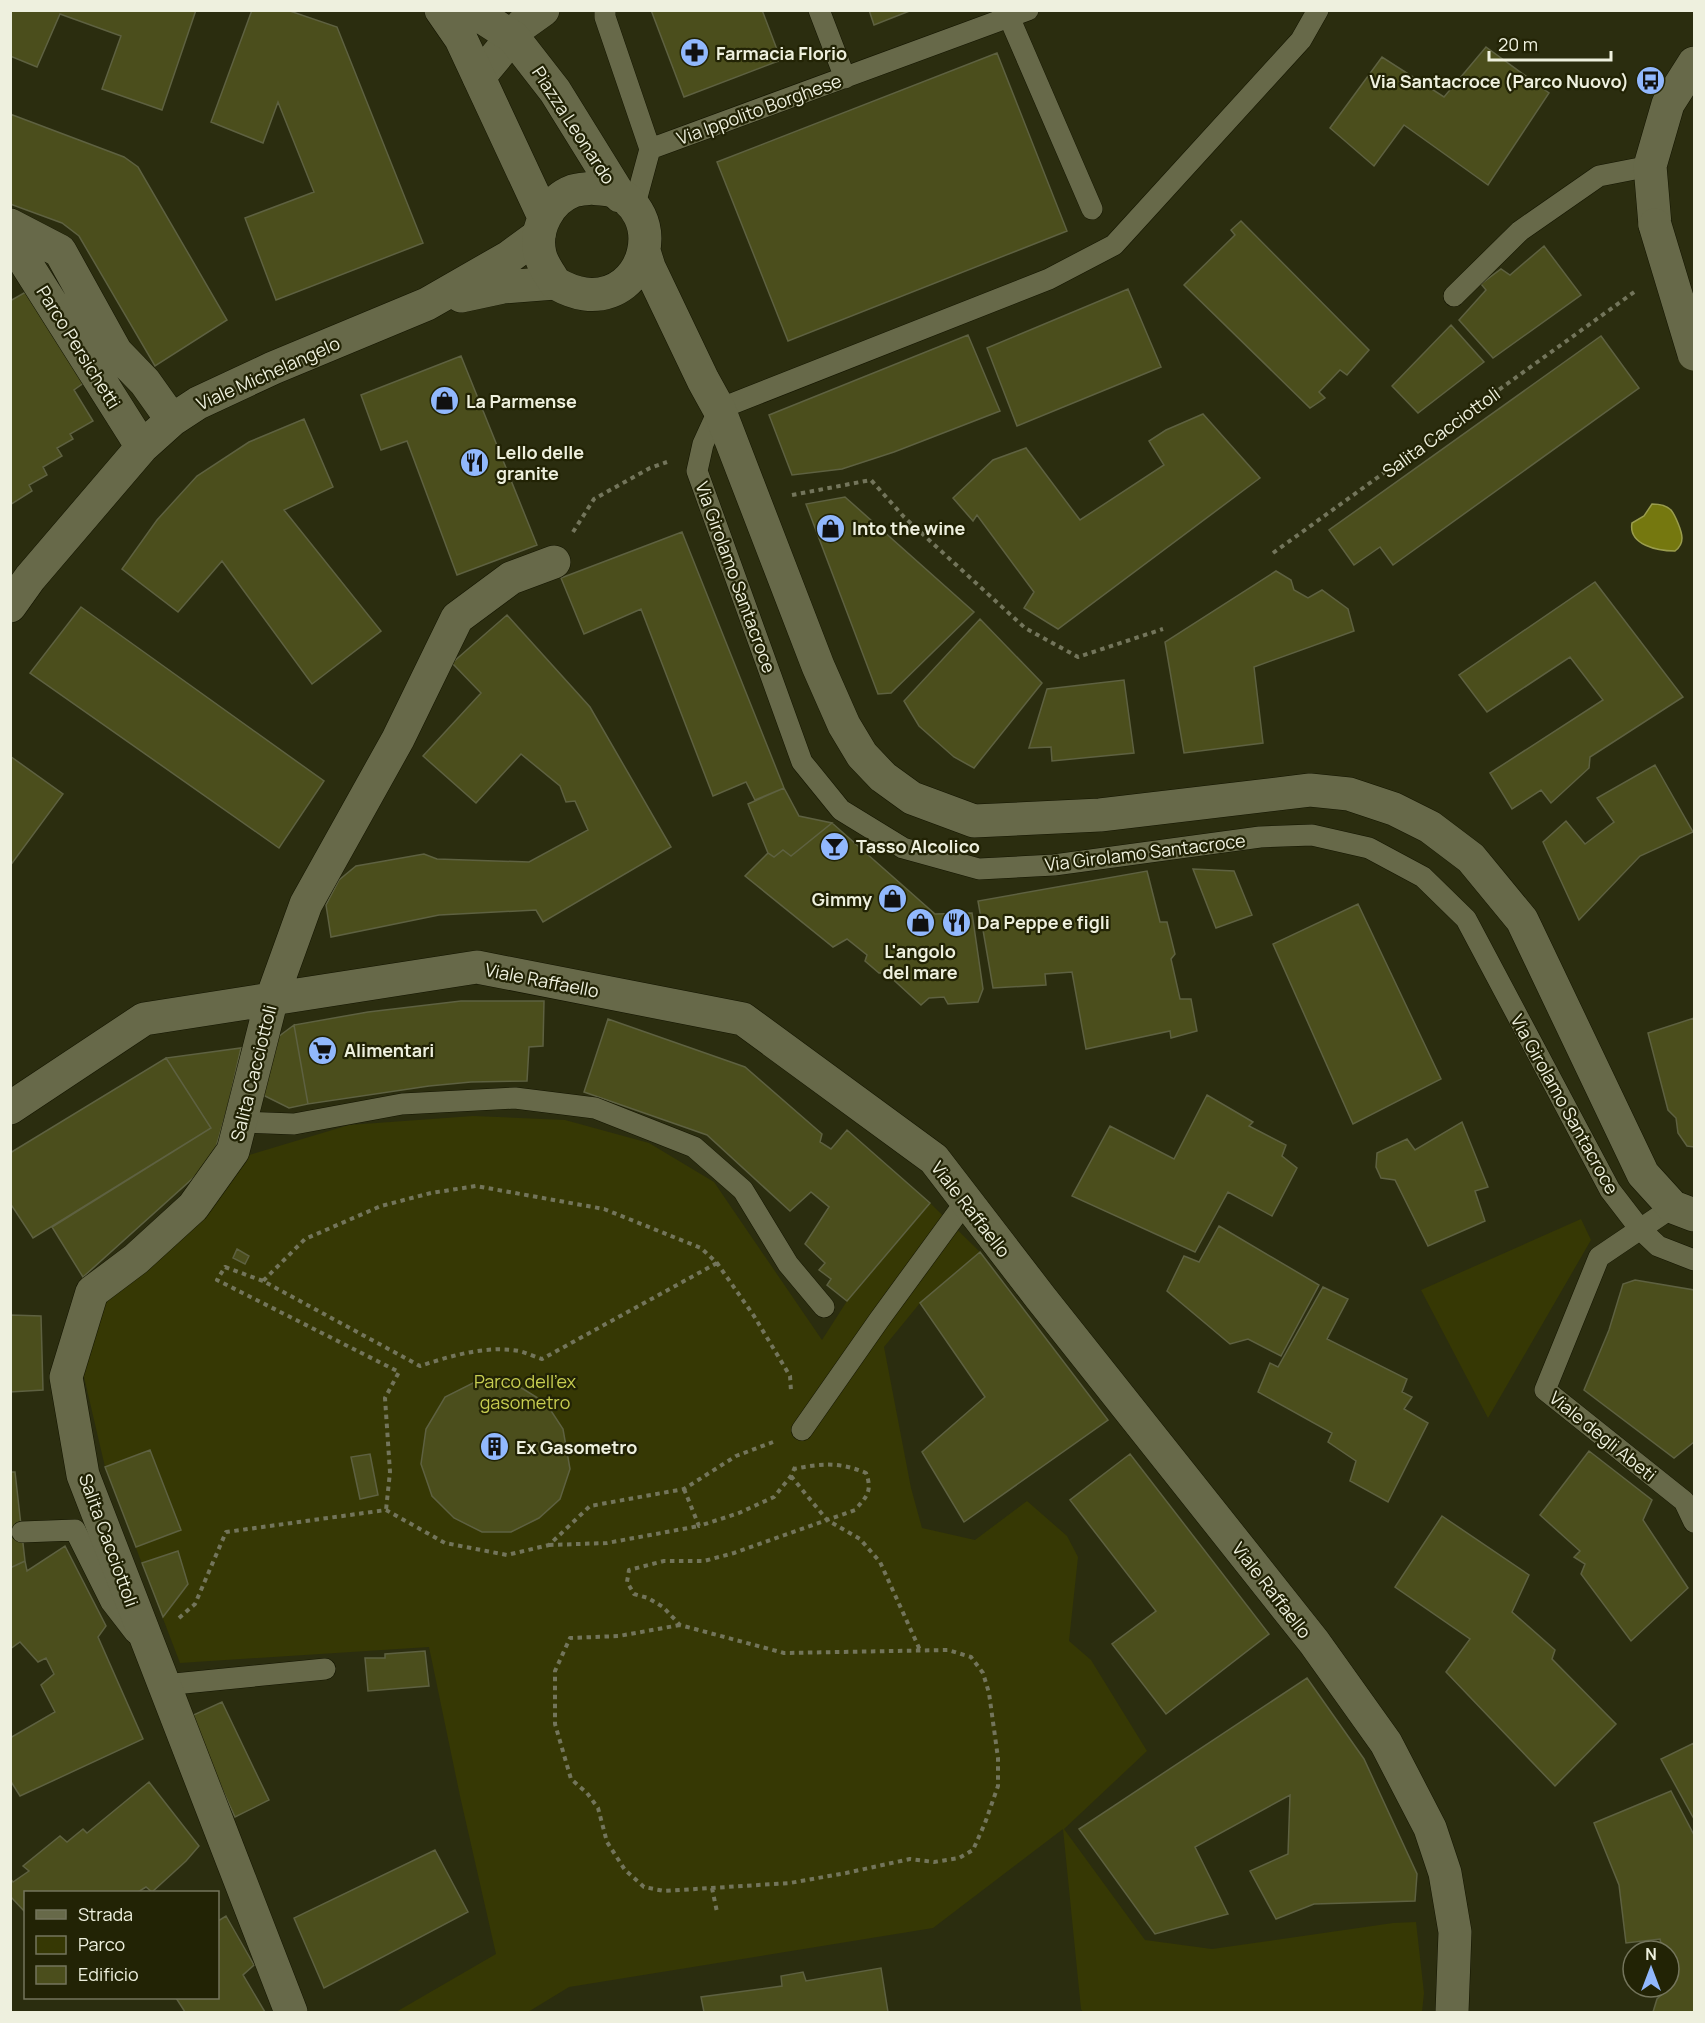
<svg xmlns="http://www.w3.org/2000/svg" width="1705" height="2023" font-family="Manrope,sans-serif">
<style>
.green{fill:#363804}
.water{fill:#75780f;stroke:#999c4d;stroke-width:1.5}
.building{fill:#4b4e1c;stroke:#5e6141;stroke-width:1.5}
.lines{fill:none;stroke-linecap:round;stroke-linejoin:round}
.service-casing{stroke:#141500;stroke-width:22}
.minor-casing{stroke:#141500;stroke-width:34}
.tertiary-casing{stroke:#141500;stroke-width:34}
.path{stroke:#73755b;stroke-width:4;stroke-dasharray:4.5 4.5;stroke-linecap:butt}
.service{stroke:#676949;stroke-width:21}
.minor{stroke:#676949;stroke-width:33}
.tertiary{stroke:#676949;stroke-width:33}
.tertiary-bridge-casing{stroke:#141500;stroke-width:34;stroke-linecap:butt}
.tertiary-bridge{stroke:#676949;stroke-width:33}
.labels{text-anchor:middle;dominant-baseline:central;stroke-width:4.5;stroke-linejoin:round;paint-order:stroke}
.poi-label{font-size:18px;font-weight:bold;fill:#eef0de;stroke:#222305;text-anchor:start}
.street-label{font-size:18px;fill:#eef0de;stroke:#222305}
.park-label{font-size:18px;fill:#c8ce51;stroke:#222305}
</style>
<rect width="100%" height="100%" fill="#2b2d0f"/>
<path class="green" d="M473,1116l92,4 84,23 65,39 108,158 25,-39 83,-98 50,49 -60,51 -36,44 27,141 11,40 53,12 52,-39 40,35 11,21 -9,84 22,19 56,91 -83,78 81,111 67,9 181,-26 23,-1 8,71 -2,19h-339l-2,-3 -18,-180 -130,99 -364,59 -41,25h-132l100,-58 -36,-158 -31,-149 -249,16 -75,-196 -24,-103 20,-65 77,-60 71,-84 100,-30z
M1581,1219l10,21 -103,178 -67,-128z"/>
<path class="water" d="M1652,504c6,0 14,1 19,6 4,5 11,21 11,28 0,5 -3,10 -7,13 -17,0 -47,-6 -43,-28l12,-7z"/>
<path class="building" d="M10,10h186l-34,100 -60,-21 19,-53 -61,-22 -23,53 -27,-11z
M252,10h35l50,17 86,216 -147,57 -31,-82 69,-26 -36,-90 -15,41 -52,-21z
M651,10h111l19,50 -97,37z
M869,10h43l-38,15z
M1486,47l63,46 -61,92 -84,-60 -30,41 -44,-38 52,-71 62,40z
M997,53l70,178 -279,110 -71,-179z
M10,114l114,43 14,10 89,153 -72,46 -76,-130 -17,-13 -52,-19z
M1241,221l128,129 -22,25 -7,-5 -21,22 6,6 -15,10 -126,-123 51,-50 -4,-5z
M1544,246l37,49 -88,63 -34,-38 27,-30 -5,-6 20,-15 9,6z
M31,289l54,93 -11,8 19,31 -23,13 3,5 -16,9 5,8 -19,11 4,8 -18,10 3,6 -22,14v-204z
M1128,289l33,78 -144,59 -30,-78z
M1451,325l33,37 -66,51 -26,-27z
M968,335l32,76 -106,41 -52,17 -50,6 -23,-60z
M1601,336l38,52 -246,177 -13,-18 -26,18 -25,-35z
M461,356l76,189 -80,30 -50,-134 -26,9 -20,-55z
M1203,414l57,64 -202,151 -34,-21 10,-16 -57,-77 -4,6 -20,-23 40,-38 33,-12 54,72 84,-55 -15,-24 17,-11z
M304,419l29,68 -49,23 97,121 -69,53 -90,-123 -44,51 -56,-43 35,-49 40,-44 52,-34z
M845,497l129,115 -83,81 -13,1 -72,-190z
M682,532l102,256 -29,12 -9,-18 -33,14 -72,-187 -57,25 -23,-56z
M1276,571l15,9 3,10 14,8 14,-8 26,19 6,22 -100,36 9,76 -79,10 -19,-111z
M1595,582l88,115 -93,60 -1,11 -38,35 -10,-13 -29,19 -22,-36 113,-73 -33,-43 -83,55 -28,-37z
M81,607l243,174 -45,67 -249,-175z
M507,615l83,92 81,140 -128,75 -7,-12 -97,5 -108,22 -5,-32 13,-25 17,-14 68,-12 13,5 92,3 59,-32 -13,-29 -9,1 -6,-16 -39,-32 -45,49 -53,-47 58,-63 -29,-30z
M980,619l62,64 -68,85 -20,-11 -35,-31 -15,-25z
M1124,680l10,73 -82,8 -1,-14 -22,1 18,-59z
M10,756l53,38 -53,72z
M1655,765l38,67 -53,24 -61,64 -36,-78 23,-21 19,23 29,-22 -17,-24z
M784,788l15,28 33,7 -41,33 -8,-6 -9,7 -6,-4 -20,-49z
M832,823l103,91 37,-1 11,76 -5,13 -30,2 -4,-7 -15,1 -8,7 -35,-32h-7l-14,-12 2,-6 -20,-16 -14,8 -88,-71 23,-23 6,4 9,-7 8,6z
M1193,869l41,2 18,44 -36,13z
M1147,871l13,51h7l8,32 -4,5 9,40h11l6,32 -26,7 -1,-7 -84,18 -14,-77 -27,2 1,11 -53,3 -15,-87z
M1358,904l83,175 -88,45 -80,-180z
M461,1001h83l-1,45 -14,1 -2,34 -56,1 -42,4 -121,18 -14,-79 74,-13z
M1694,1018v129l-7,-1 -9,-13 -2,-15 -8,-8 -20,-77z
M608,1019l137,48 77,67 -2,8 11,7 16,-19 83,73 -83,98 -20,-16 4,-6 -12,-9 6,-7 -20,-19 24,-37 -18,-15 -21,19 -83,-76 -123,-43z
M294,1025l14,79 -19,4 -30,-15 19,-56z
M241,1048l-13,58 -16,55 -129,116 -31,-50 159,-99 -45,-70z
M166,1058l45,70 -178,110 -23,-35v-50z
M1207,1095l46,27 -4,4 37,19 -4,11 15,12 -25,48 -44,-24 -33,60 -123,-56 38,-70 64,33z
M1462,1122l26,65 -13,4 10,30 -57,25 -33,-66 -14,-2 -5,-11 1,-14 30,-14 8,11z
M1219,1226l100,59 -38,71 -33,-17 -18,5 -63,-53 17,-35 15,6z
M237,1249l12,7 -4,8 -12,-6z
M980,1252l128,168 -144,102 -42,-70 63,-55 -65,-94z
M1635,1280l59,10v152l-20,16 -90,-68 25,-60 14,-46z
M1323,1287l25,12 -21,40 80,40 -5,13 10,5 -8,12 24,14 -40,79 -38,-21 6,-20 -28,-19 4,-9 -74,-41 12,-29 8,4z
M10,1315l31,1 2,74 -33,2z
M501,1381l19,6 26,16 17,26 7,40 -10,30 -21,19 -28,14h-29l-28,-14 -22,-22 -11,-32 5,-35 19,-32 30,-15z
M150,1450l31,80 -45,17 -31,-80z
M1589,1451l63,49 -9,20 45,68 -57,53 -50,-67 4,-10 -11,-7 6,-6 -40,-36z
M370,1454l8,41 -18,4 -9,-42z
M1130,1454l139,180 -103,80 -54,-70 44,-33 -86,-111z
M10,1472h5l10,89 -15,7z
M1442,1516l87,59 -17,37 43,38 -3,9 64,65 -61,62 -109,-114 24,-33 -75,-52z
M65,1546l41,80 -8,11 45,102 -123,57 -10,-16v-42l45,-26 -14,-27 13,-11 -8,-16 -8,4 -18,-20 -10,7v-81l15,-7 2,10z
M178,1551l10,33 -25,33 -21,-54z
M425,1651l4,35 -61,5 -3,-33h20v-4z
M1307,1678l57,81 53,115 -2,27 -101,3 -38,15 -26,-48 38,-17 2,-59 -95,52 33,67 -73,20 -76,-105z
M222,1702l47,98 -34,17 -46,-100z
M1694,1743v76l-33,-60z
M149,1782l50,64 -13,15 -34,31 -6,-5 -8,5h-112v21l-16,-17v-18l3,4 16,-11 -6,-5 37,-30 7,6 16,-13 4,4z
M1671,1791l23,44v177h-41l4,-13 12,-12v-36h-6l-3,-12 -34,4 -7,-58 -25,-62z
M435,1850l33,62 -144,76 -30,-70z
M226,1916l28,49 -11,10 22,37h-80l-9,-14h42v-77z
M881,1968l7,44h-184l-3,-15 81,-11 -1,-10 22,-4 3,9z"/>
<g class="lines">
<defs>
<path id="service" d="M605,10v7l45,132 -16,59
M819,10l26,68
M1318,10l-17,30 -187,205 -65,34 -330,130 -16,35 -6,27 105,291 39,48 62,38 76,21 75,-4 206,-28 52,-2 57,13 54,29 43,42 144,271 30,39 18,17 36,14
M1009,17l19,-7
M650,149l359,-132 83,192
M1454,296l66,-65 79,-55 51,-10
M240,1122l54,2 108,-20 113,-6 80,10 99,39 49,43 45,74 36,43
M1673,1207l-74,50 -54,133 139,111 10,21
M802,1430l77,-110 87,-119
M22,1532l53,-2 36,72 24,31
M164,1685l161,-16"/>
<path id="minor" d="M479,77l43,-52 21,-15
M10,225l50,26 56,101 29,30 27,38
M10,255l12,2 120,190
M461,296l42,-9 52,-4
M10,606l20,-28 112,-131 30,-27 26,-17 75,-35 154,-64 82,-47 30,-22
M10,1108l134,-89 333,-52 266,52 191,140 106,138 274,345 72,101 44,85 15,45 10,59 -3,80
M291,2012l-208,-537 -17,-98 26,-85 44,-33 57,-52 40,-56 39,-153 34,-94 92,-165 59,-121 54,-40 43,-16"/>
<path id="tertiary" d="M441,10l20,29 83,178
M471,10l42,27 42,54 65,105
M592,188c5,1 13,1 18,2 59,21 38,111 -25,104 -10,-1 -21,-6 -30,-11 -5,-9 -13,-19 -15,-29 -6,-25 9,-54 33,-63 6,-2 13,-2 19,-3z
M1655,225l-5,-59 18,-62 26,-41
M644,251l5,16 54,113 16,29 99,257 26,59 18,30 21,22 29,21 62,23 126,-6 210,-25 39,4 45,15 36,18 41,31 51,62 121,254 30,33 21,8"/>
</defs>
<use href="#service" class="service-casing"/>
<use href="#minor" class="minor-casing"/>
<use href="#tertiary" class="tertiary-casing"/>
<path class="path" d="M792,495l79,-15 33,37 121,111 53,29 85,-28
M573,532l21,-33 56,-31 17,-6
M1273,553l364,-263
M717,1263l-175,96c-7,-2 -15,-6 -23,-8 -32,-6 -69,5 -99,15l-157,-85 42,-42 76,-33 50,-13 45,-7 128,23 97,39 16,15 37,53 36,60 1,15
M263,1281l-38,-14 -8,13 182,92 -14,26 5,74 -4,38
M791,1476l36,44 33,19 20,23 40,88
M684,1489l15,37 40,-13 35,-16 17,-21 4,-9
M549,1545l58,-2 92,-17
M179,1618l16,-14 31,-72 160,-22 59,33 62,12 42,-10 41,-39 94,-17 52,-33 37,-14
M680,1625l-61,11 -49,2 -15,33v53l16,55 16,14 11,15 9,34 18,28 19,17 20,4 126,-8 56,-10 64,-14 24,3 25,-4 14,-8 12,-27 13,-37v-28l-9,-65 -6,-20 -12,-16 -23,-7 -164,3 -104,-28 -17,-18 -15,-9 -14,-4 -7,-12 2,-12 35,-9h40l30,-8 121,-43c11,-13 18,-18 11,-37 -26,-11 -44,-10 -72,-4
M712,1888l5,24"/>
<use href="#service" class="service"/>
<use href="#minor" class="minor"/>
<use href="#tertiary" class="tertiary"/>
<defs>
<path id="tertiary-bridge" d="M1655,225l39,129"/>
</defs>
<use href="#tertiary-bridge" class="tertiary-bridge-casing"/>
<use href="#tertiary-bridge" class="tertiary-bridge"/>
</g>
<defs>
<symbol id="pharmacy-disc" viewBox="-11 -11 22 22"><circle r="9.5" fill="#91b8fd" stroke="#222305"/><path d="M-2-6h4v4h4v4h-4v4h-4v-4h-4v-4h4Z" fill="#111"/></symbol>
<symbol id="bus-disc" viewBox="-11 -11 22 22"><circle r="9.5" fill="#91b8fd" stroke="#222305"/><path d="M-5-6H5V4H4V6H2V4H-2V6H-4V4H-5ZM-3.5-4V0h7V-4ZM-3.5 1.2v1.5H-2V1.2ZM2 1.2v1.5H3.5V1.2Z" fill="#111"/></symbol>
<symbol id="shop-disc" viewBox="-11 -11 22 22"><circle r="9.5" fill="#91b8fd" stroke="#222305"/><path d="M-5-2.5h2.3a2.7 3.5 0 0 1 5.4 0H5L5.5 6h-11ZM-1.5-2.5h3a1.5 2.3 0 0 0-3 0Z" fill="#111"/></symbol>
<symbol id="restaurant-disc" viewBox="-11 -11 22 22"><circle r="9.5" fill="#91b8fd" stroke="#222305"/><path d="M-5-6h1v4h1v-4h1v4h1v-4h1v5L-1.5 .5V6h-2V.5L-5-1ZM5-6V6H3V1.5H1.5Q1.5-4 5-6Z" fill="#111"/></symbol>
<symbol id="bar-disc" viewBox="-11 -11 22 22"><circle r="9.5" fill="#91b8fd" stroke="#222305"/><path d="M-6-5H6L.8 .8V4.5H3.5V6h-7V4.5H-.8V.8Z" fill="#111"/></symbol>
<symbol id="supermarket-disc" viewBox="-11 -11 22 22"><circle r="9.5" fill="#91b8fd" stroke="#222305"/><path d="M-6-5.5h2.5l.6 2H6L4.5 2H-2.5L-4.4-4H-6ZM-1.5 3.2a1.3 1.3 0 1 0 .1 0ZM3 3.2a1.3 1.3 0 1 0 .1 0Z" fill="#111"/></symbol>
<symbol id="building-disc" viewBox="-11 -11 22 22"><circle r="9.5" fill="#91b8fd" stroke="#222305"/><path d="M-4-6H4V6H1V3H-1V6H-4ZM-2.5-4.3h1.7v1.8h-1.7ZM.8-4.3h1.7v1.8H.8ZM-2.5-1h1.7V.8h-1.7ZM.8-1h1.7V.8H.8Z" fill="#111"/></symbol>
</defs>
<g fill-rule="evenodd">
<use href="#pharmacy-disc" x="678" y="36" width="33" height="33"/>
<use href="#bus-disc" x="1634" y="64" width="33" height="33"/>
<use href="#shop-disc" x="428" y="384" width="33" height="33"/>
<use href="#restaurant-disc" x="458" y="446" width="33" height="33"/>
<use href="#shop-disc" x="814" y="512" width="33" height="33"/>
<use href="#bar-disc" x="818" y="830" width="33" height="33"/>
<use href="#shop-disc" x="876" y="882" width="33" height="33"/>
<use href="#shop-disc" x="904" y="906" width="33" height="33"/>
<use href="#restaurant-disc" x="940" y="906" width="33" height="33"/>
<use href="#supermarket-disc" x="306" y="1034" width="33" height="33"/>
<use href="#building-disc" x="478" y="1430" width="33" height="33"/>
</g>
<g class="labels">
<g class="poi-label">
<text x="716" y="53">Farmacia Florio</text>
<text x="1629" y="81" text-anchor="end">Via Santacroce (Parco Nuovo)</text>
<text x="466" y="401">La Parmense</text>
<text x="496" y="452">Lello delle<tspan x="496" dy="21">granite</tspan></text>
<text x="852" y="528">Into the wine</text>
<text x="856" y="846">Tasso Alcolico</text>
<text x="872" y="899" text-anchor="end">Gimmy</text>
<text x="977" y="922">Da Peppe e figli</text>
<text x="920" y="951" text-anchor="middle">L'angolo<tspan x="920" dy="21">del mare</tspan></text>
<text x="344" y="1050">Alimentari</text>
<text x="516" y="1447">Ex Gasometro</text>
</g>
<g class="street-label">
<text transform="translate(759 109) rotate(-20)">Via Ippolito Borghese</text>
<text transform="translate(574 125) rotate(57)">Piazza Leonardo</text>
<text transform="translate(79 347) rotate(58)">Parco Persichetti</text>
<text transform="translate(268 373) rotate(-24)">Viale Michelangelo</text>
<text transform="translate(1441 432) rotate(-36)">Salita Cacciottoli</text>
<text transform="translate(736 577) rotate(70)">Via Girolamo Santacroce</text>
<text transform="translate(1145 852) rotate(-7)">Via Girolamo Santacroce</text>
<text transform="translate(542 980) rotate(11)">Viale Raffaello</text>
<text transform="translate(253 1073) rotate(-76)">Salita Cacciottoli</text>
<text transform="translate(1565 1104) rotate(61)">Via Girolamo Santacroce</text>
<text transform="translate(971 1209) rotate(52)">Viale Raffaello</text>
<text transform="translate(1603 1436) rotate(39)">Viale degli Abeti</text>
<text transform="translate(109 1540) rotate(70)">Salita Cacciottoli</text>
<text transform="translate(1272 1590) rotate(52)">Viale Raffaello</text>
</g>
<g class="park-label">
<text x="525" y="1381">Parco dell’ex<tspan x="525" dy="21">gasometro</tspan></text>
</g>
</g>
<rect width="1705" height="2023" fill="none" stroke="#eef0de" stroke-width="24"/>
<rect x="24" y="1891" width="195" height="108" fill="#222305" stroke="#74755c" stroke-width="1.5"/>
<rect x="36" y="1910" width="30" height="9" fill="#676949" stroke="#74755c" stroke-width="1.5"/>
<text x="78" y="1921" font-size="18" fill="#eef0de">Strada</text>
<rect x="36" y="1936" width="30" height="18" fill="#363804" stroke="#74755c" stroke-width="1.5"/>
<text x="78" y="1951" font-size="18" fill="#eef0de">Parco</text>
<rect x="36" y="1966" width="30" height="18" fill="#4b4e1c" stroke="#74755c" stroke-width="1.5"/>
<text x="78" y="1981" font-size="18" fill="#eef0de">Edificio</text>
<g transform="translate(1651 1969)"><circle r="28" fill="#222305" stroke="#74755c" stroke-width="1.5"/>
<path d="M0-4.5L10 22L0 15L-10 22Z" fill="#91b8fd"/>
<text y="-9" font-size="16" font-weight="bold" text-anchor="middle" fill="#eef0de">N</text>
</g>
<path d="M1489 51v9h122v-9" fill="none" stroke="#eef0de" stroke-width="3"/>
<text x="1498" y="51" font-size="18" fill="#eef0de" stroke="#222305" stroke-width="4.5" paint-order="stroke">20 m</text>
</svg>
